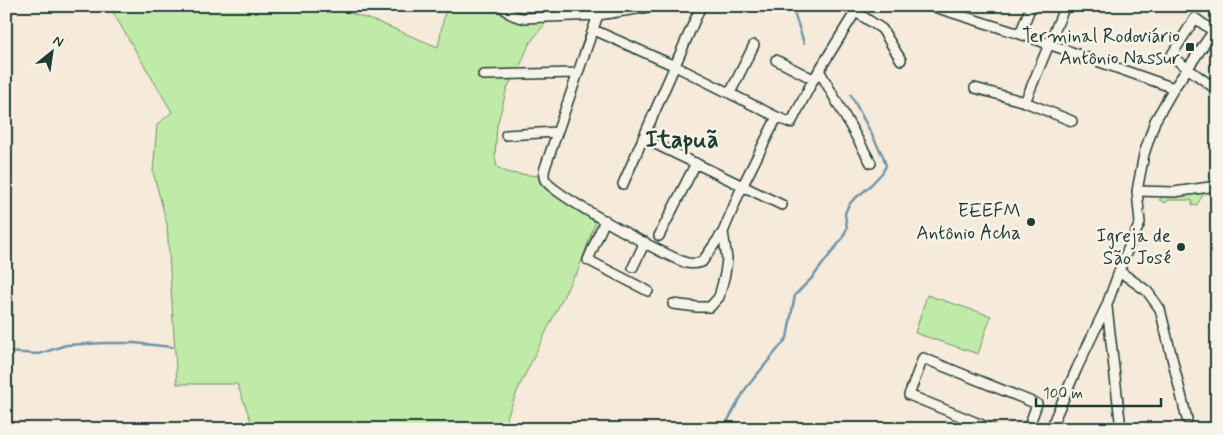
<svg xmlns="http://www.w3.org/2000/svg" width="1223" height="435" font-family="Mynerve,sans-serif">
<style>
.green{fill:#bfeaa7;stroke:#6f946e}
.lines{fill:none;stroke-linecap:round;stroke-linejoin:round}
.stream{stroke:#6e95ad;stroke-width:2.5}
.minor-casing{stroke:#1f3d34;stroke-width:12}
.minor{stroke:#f7f3e8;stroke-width:9}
.poi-dot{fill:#1f3d34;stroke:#f7f3e8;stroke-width:2}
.labels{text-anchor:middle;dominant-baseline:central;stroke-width:5;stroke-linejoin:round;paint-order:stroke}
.poi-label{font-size:19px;fill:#1f3d34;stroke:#f7f3e8;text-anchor:end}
.district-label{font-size:24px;font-weight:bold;fill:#1f3d34;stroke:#f7f3e8}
</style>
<rect width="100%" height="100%" fill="#f6eada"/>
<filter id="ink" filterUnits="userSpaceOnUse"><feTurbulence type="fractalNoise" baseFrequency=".02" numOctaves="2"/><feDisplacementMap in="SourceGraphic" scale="10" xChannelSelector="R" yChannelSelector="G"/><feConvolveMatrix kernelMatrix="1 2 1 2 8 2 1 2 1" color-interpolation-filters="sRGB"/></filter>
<g filter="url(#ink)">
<path class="green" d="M109,6h221l50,17 58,24 8,-41h102l2,2 2,7 -23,29 -8,20 -14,24 -10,38 -2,30 2,11 12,6 42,4 3,8 44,31 -22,60 -2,-1 -55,112 -12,30 2,12h-255l-17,-45h-60l-10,-160 -14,-52 4,-47 15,-13z
M1205,192l-9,14 -4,-1v-5h-24l-2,3 -7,-3 4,-4z
M927,295l64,21 -13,38 -63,-21z"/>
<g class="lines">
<path class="stream" d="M792,6l12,37
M6,352l33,2 27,-9 38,-2h30l38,4
M723,429l23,-41 41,-50 8,-43 17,-17 30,-39 5,-11 -2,-14 3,-8 5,-6 15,-12 14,-15 4,-7 -3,-10 -32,-61"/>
<defs>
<path id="minor" d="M503,6c4,8 11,10 19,12l76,-3 58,-9
M931,6l89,28 154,54
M856,12l26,17 19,31
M598,15l-51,147c-2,6 -5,12 -2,18 9,15 122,77 142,83 5,1 9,1 15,-1l21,-30
M594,30l81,36 102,51
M1214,32l-19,-14 -24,38 46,34
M1020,34l11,-28
M776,60l37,19
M819,70l52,93
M483,75l95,-2
M975,88l50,14 47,19
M730,93l24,-48
M1025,102l40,-96
M506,135l50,-3
M643,138l139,67
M623,184l78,-178
M1137,191l37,1 43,-6
M605,220l-17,40 60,31
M659,236l37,-73
M633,267l12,-25
M1119,271l28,20 13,18 27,110
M673,304l24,3h13l9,-10 6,-23 2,-15 -4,-27 18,-43 36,-72 14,6 21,-41 47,-76
M1107,307l14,122
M992,429l-83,-34 14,-37 114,46 -9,25
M1052,429l3,-11 22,-50 29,-61 18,-49 16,-35 -3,-32 7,-37 11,-33 19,-33 43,-62"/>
</defs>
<use href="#minor" class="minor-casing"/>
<use href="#minor" class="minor"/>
</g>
</g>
<g class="poi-dot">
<rect x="1185" y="42" width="10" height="10" rx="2.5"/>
<circle cx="1031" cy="222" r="5"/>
<circle cx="1181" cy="247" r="5"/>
</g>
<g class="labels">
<g class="poi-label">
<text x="1180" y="36">Terminal Rodoviário<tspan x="1180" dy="22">Antônio Nassur</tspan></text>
<text x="1021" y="211">EEEFM<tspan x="1021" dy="22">Antônio Acha</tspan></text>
<text x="1171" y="236">Igreja de<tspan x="1171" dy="22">São José</tspan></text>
</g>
<g class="district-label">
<text x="682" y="140">Itapuã</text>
</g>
</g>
<rect width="1223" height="435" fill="none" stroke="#f7f3e8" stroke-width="25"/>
<rect x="12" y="12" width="1198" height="410" fill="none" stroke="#1f3d34" stroke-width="2" filter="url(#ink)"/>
<g transform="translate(52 52) rotate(30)" stroke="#f7f3e8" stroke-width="4" paint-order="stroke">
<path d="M0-4L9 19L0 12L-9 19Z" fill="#1f3d34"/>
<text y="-8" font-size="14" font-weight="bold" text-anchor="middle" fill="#1f3d34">N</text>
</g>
<path d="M1036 398v8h125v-8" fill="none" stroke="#1f3d34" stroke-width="2.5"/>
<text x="1043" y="398" font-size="15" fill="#1f3d34" stroke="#f7f3e8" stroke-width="4" paint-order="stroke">100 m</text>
</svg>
